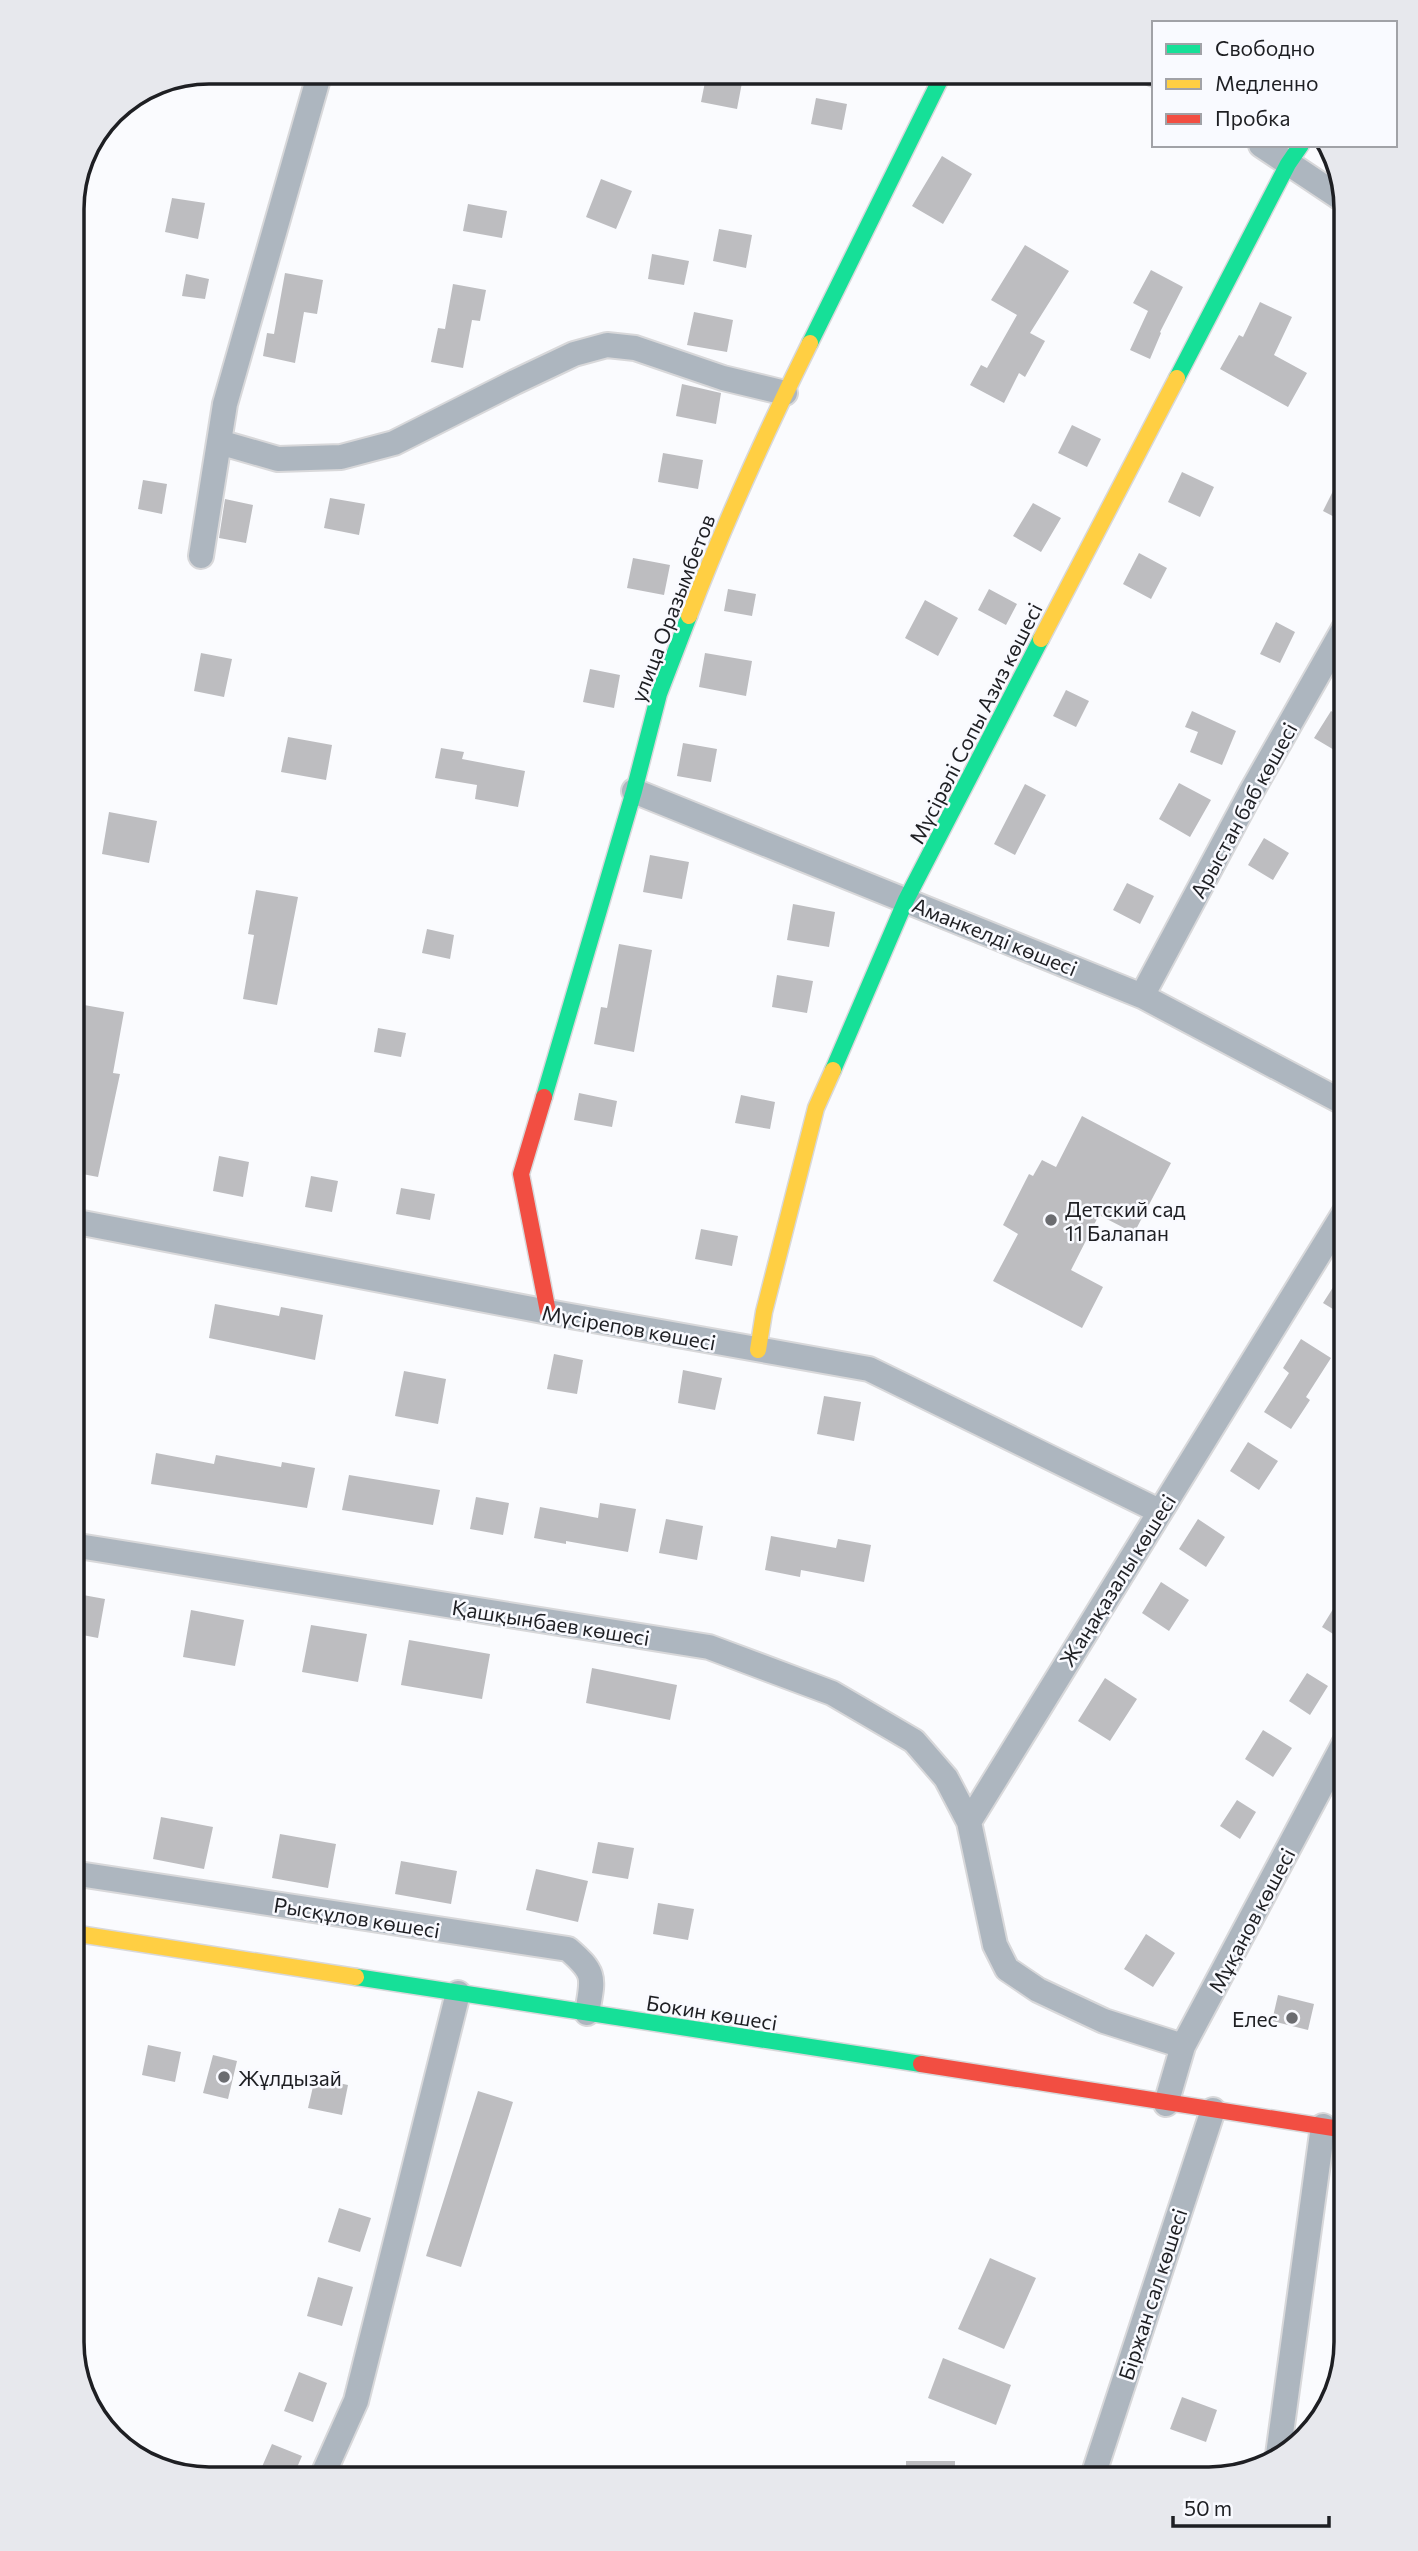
<svg xmlns="http://www.w3.org/2000/svg" width="1418" height="2551" font-family="Commissioner,sans-serif">
<style>
.building{fill:#bdbdc0}
.lines{fill:none;stroke-linecap:round;stroke-linejoin:round}
.street-casing{stroke:#d8d8da;stroke-width:28}
.fast-casing{stroke:#d8d8da;stroke-width:19}
.slow-casing{stroke:#d8d8da;stroke-width:19}
.jam-casing{stroke:#d8d8da;stroke-width:19}
.street{stroke:#adb6bf;stroke-width:24}
.fast{stroke:#16e098;stroke-width:16}
.slow{stroke:#ffcf43;stroke-width:16}
.jam{stroke:#f24e42;stroke-width:16}
.poi-dot{fill:#6b6c70;stroke:#f9faff;stroke-width:2.5}
.labels{text-anchor:middle;dominant-baseline:central;stroke-width:5;stroke-linejoin:round;paint-order:stroke}
.street-label{font-size:21px;fill:#1e1f23;stroke:#f9faff}
.poi-label{font-size:21px;fill:#1e1f23;stroke:#f9faff;text-anchor:start}
.rim{fill:none;stroke:#1e1f23;stroke-width:3.5}
</style>
<rect width="100%" height="100%" fill="#fafbfe"/>
<path class="building" d="M707,72h37l-7,37 -36,-7z
M816,98l31,6 -5,26 -31,-6z
M942,156l30,18 -29,50 -31,-18z
M601,179l31,12 -16,38 -30,-12z
M172,198l33,5 -7,36 -33,-7z
M468,204l39,7 -5,27 -39,-7z
M719,229l33,6 -6,33 -33,-7z
M1025,245l44,26 -39,62 15,8 -20,36 -6,-4 -15,30 -34,-18 11,-20 6,3 30,-53 -26,-15z
M652,254l37,7 -5,24 -36,-6z
M1151,270l32,17 -23,45 1,1 -11,26 -20,-9 18,-39 -15,-8z
M285,273l38,7 -6,34 -13,-2 -9,51 -32,-7 4,-23 7,1z
M186,274l23,5 -4,20 -23,-3z
M453,284l33,6 -6,31 -8,-1 -9,48 -32,-6 7,-34 7,1z
M1260,302l32,15 -18,38 33,18 -19,34 -68,-38 19,-34 4,2z
M694,312l39,8 -6,32 -40,-7z
M682,384l39,9 -5,31 -40,-8z
M1072,425l29,14 -14,28 -29,-14z
M663,453l40,7 -5,29 -40,-7z
M1346,465v58l-23,-12z
M1182,472l32,15 -14,30 -32,-15z
M143,480l24,4 -5,30 -24,-5z
M330,498l35,6 -6,31 -35,-7z
M225,499l28,6 -7,38 -27,-5z
M1033,503l28,15 -20,34 -28,-16z
M1139,553l28,15 -16,31 -28,-15z
M633,558l37,7 -6,30 -37,-7z
M728,589l28,5 -4,22 -28,-5z
M989,589l28,15 -11,21 -28,-15z
M925,600l33,18 -20,38 -33,-18z
M1276,622l19,10 -15,31 -20,-9z
M201,653l31,6 -8,38 -30,-6z
M705,653l47,8 -6,35 -47,-9z
M590,669l30,6 -6,33 -31,-6z
M1066,690l23,11 -13,26 -23,-11z
M1192,711l44,20 -14,34 -32,-13 8,-20 -13,-5z
M1331,711l15,9v25l-5,9 -27,-16z
M288,737l44,8 -6,35 -45,-8z
M683,743l34,6 -6,33 -34,-6z
M441,748l23,4 -2,7 63,12 -7,36 -43,-8 2,-14 -42,-7z
M1179,783l32,17 -21,37 -31,-18z
M1025,784l21,11 -31,60 -21,-11z
M109,812l48,9 -8,42 -47,-9z
M1264,838l25,15 -16,27 -25,-15z
M650,855l39,7 -7,37 -39,-7z
M1127,883l27,13 -14,28 -27,-14z
M256,890l42,7 -21,108 -34,-6 11,-64 -6,-1z
M793,904l42,8 -6,35 -42,-7z
M427,929l27,6 -4,24 -28,-6z
M619,944l33,6 -18,102 -40,-8 7,-37 6,1z
M777,975l36,6 -6,32 -35,-6z
M84,1005l40,7 -11,61 7,1 -22,103 -26,-5v-30l6,-34 -5,-1 12,-62 -8,-2z
M378,1028l28,5 -5,24 -27,-5z
M579,1093l38,8 -5,26 -38,-7z
M741,1095l34,7 -5,27 -35,-6z
M1082,1116l89,47 -37,70 -35,-18 -28,55 32,17 -21,41 -89,-47 25,-47 -15,-9 26,-51 4,2 9,-16 14,7z
M219,1156l30,6 -6,35 -30,-6z
M311,1176l27,5 -6,31 -27,-5z
M401,1188l34,6 -5,26 -34,-6z
M701,1229l37,7 -6,30 -37,-7z
M1346,1267v50l-23,-14z
M215,1304l64,12 2,-9 42,8 -8,45 -106,-22z
M1301,1339l30,19 -25,39 4,3 -19,29 -27,-17 25,-39 -6,-5z
M554,1354l29,6 -6,34 -30,-5z
M683,1370l39,8 -7,32 -37,-7z
M404,1371l42,8 -8,45 -43,-8z
M824,1396l37,6 -7,39 -37,-7z
M1248,1442l30,19 -19,29 -29,-19z
M156,1453l58,11 2,-9 65,12 1,-5 33,6 -8,40 -156,-24z
M349,1475l91,15 -7,35 -91,-15z
M476,1497l33,6 -6,32 -33,-6z
M600,1503l36,6 -8,43 -62,-11v3l-32,-6 6,-31 58,11z
M666,1519l37,7 -6,34 -38,-7z
M1198,1519l27,18 -19,30 -27,-18z
M771,1536l65,12 2,-9 33,6 -7,37 -63,-12 -1,7 -35,-7z
M1161,1582l28,18 -20,31 -27,-18z
M1346,1588v54l-24,-15z
M72,1593l33,6 -7,39 -26,-5z
M191,1610l53,10 -9,46 -52,-9z
M311,1625l56,9 -9,48 -56,-10z
M409,1640l81,14 -8,45 -81,-14z
M592,1668l85,17 -7,35 -84,-17z
M1307,1673l21,13 -18,29 -21,-14z
M1105,1678l32,21 -27,42 -32,-20z
M1263,1730l29,18 -19,29 -28,-18z
M1237,1800l19,12 -16,27 -20,-13z
M161,1817l52,10 -9,42 -51,-10z
M280,1834l56,10 -8,44 -56,-10z
M598,1842l36,6 -6,31 -36,-6z
M401,1861l56,10 -6,33 -56,-10z
M536,1869l52,12 -10,41 -52,-12z
M658,1903l36,6 -6,31 -35,-6z
M1146,1934l29,19 -22,34 -29,-18z
M1278,1995l36,9 -6,26 -36,-9z
M148,2045l33,7 -6,30 -33,-7z
M213,2055l24,6 -9,38 -25,-6z
M315,2078l33,7 -6,30 -34,-7z
M478,2091l35,11 -52,165 -35,-11z
M339,2208l32,10 -11,34 -32,-10z
M990,2258l46,20 -32,71 -46,-20z
M318,2277l35,10 -11,39 -35,-10z
M943,2358l68,27 -15,40 -68,-27z
M299,2372l28,11 -14,39 -29,-11z
M1182,2397l35,13 -11,32 -36,-13z
M272,2444l30,12 -10,23 -31,-10z
M906,2461h49v18h-49z"/>
<g class="lines">
<defs>
<path id="street" d="M1150,72l4,2
M1261,145l84,56
M219,442l59,17 63,-2 53,-14 121,-61 59,-28 33,-9 28,3 88,30 62,15
M201,556l24,-152 95,-332
M634,791l508,205 204,108
M1142,996l108,-202 96,-169
M72,1221l476,91 321,57 290,142
M72,1545l637,102 123,46 82,48 32,37 23,44
M72,1873l496,76c29,25 25,29 19,64
M1183,2046l-79,-25 -66,-31 -31,-21 -12,-24 -26,-123 377,-612
M1166,2104l17,-58 163,-306
M1278,2455l45,-329
M321,2479l35,-78 102,-408
M1092,2479l121,-369"/>
<path id="fast" d="M810,343l134,-271
M1177,378l111,-214 13,-19
M833,1070l73,-170 135,-261
M544,1097l90,-306 25,-97 30,-78
M356,1977l565,87"/>
<path id="slow" d="M689,616c35,-92 77,-184 121,-273
M1041,639l136,-261
M758,1350l6,-38 52,-204 17,-38
M72,1933l284,44"/>
<path id="jam" d="M544,1097l-23,77 27,138
M921,2064l425,66"/>
</defs>
<use href="#street" class="street-casing"/>
<use href="#fast" class="fast-casing"/>
<use href="#slow" class="slow-casing"/>
<use href="#jam" class="jam-casing"/>
<use href="#street" class="street"/>
<use href="#fast" class="fast"/>
<use href="#slow" class="slow"/>
<use href="#jam" class="jam"/>
</g>
<g class="poi-dot">
<circle cx="1051" cy="1220" r="7"/>
<circle cx="1292" cy="2018" r="7"/>
<circle cx="224" cy="2077" r="7"/>
</g>
<g class="labels">
<g class="street-label">
<text transform="translate(672 608) rotate(-69)">улица Оразымбетов</text>
<text transform="translate(975 723) rotate(-63)">Мүсірәлі Сопы Азиз көшесі</text>
<text transform="translate(1243 810) rotate(-61)">Арыстан баб көшесі</text>
<text transform="translate(995 936) rotate(22)">Аманкелді көшесі</text>
<text transform="translate(629 1327) rotate(10)">Мүсірепов көшесі</text>
<text transform="translate(1117 1580) rotate(-58)">Жаңақазалы көшесі</text>
<text transform="translate(551 1622) rotate(9)">Қашқынбаев көшесі</text>
<text transform="translate(357 1917) rotate(9)">Рысқұлов көшесі</text>
<text transform="translate(1251 1920) rotate(-62)">Мұқанов көшесі</text>
<text transform="translate(712 2012) rotate(9)">Бокин көшесі</text>
<text transform="translate(1152 2294) rotate(-72)">Біржан сал көшесі</text>
</g>
<g class="poi-label">
<text x="1065" y="1208">Детский сад<tspan x="1065" dy="24">11 Балапан</tspan></text>
<text x="1278" y="2018" text-anchor="end">Елес</text>
<text x="238" y="2077">Жұлдызай</text>
</g>
</g>
<path d="M0 0H1418V2551H0ZM209 84H1209A125 125 0 0 1 1334 209V2342A125 125 0 0 1 1209 2467H209A125 125 0 0 1 84 2342V209A125 125 0 0 1 209 84Z" fill="#e7e8ed" fill-rule="evenodd"/>
<path class="rim" d="M209 84H1209A125 125 0 0 1 1334 209V2342A125 125 0 0 1 1209 2467H209A125 125 0 0 1 84 2342V209A125 125 0 0 1 209 84Z"/>
<rect x="1152" y="21" width="245" height="126" fill="#f9faff" stroke="#a1a2a7" stroke-width="2"/>
<rect x="1166" y="44" width="35" height="10" fill="#16e098" stroke="#a1a2a7" stroke-width="2"/>
<text x="1215" y="56" font-size="21" fill="#1e1f23">Свободно</text>
<rect x="1166" y="79" width="35" height="10" fill="#ffcf43" stroke="#a1a2a7" stroke-width="2"/>
<text x="1215" y="91" font-size="21" fill="#1e1f23">Медленно</text>
<rect x="1166" y="114" width="35" height="10" fill="#f24e42" stroke="#a1a2a7" stroke-width="2"/>
<text x="1215" y="126" font-size="21" fill="#1e1f23">Пробка</text>
<path d="M1173 2516v10h156v-10" fill="none" stroke="#1e1f23" stroke-width="3.5"/>
<text x="1184" y="2516" font-size="21" fill="#1e1f23" stroke="#f9faff" stroke-width="5" paint-order="stroke">50 m</text>
</svg>
